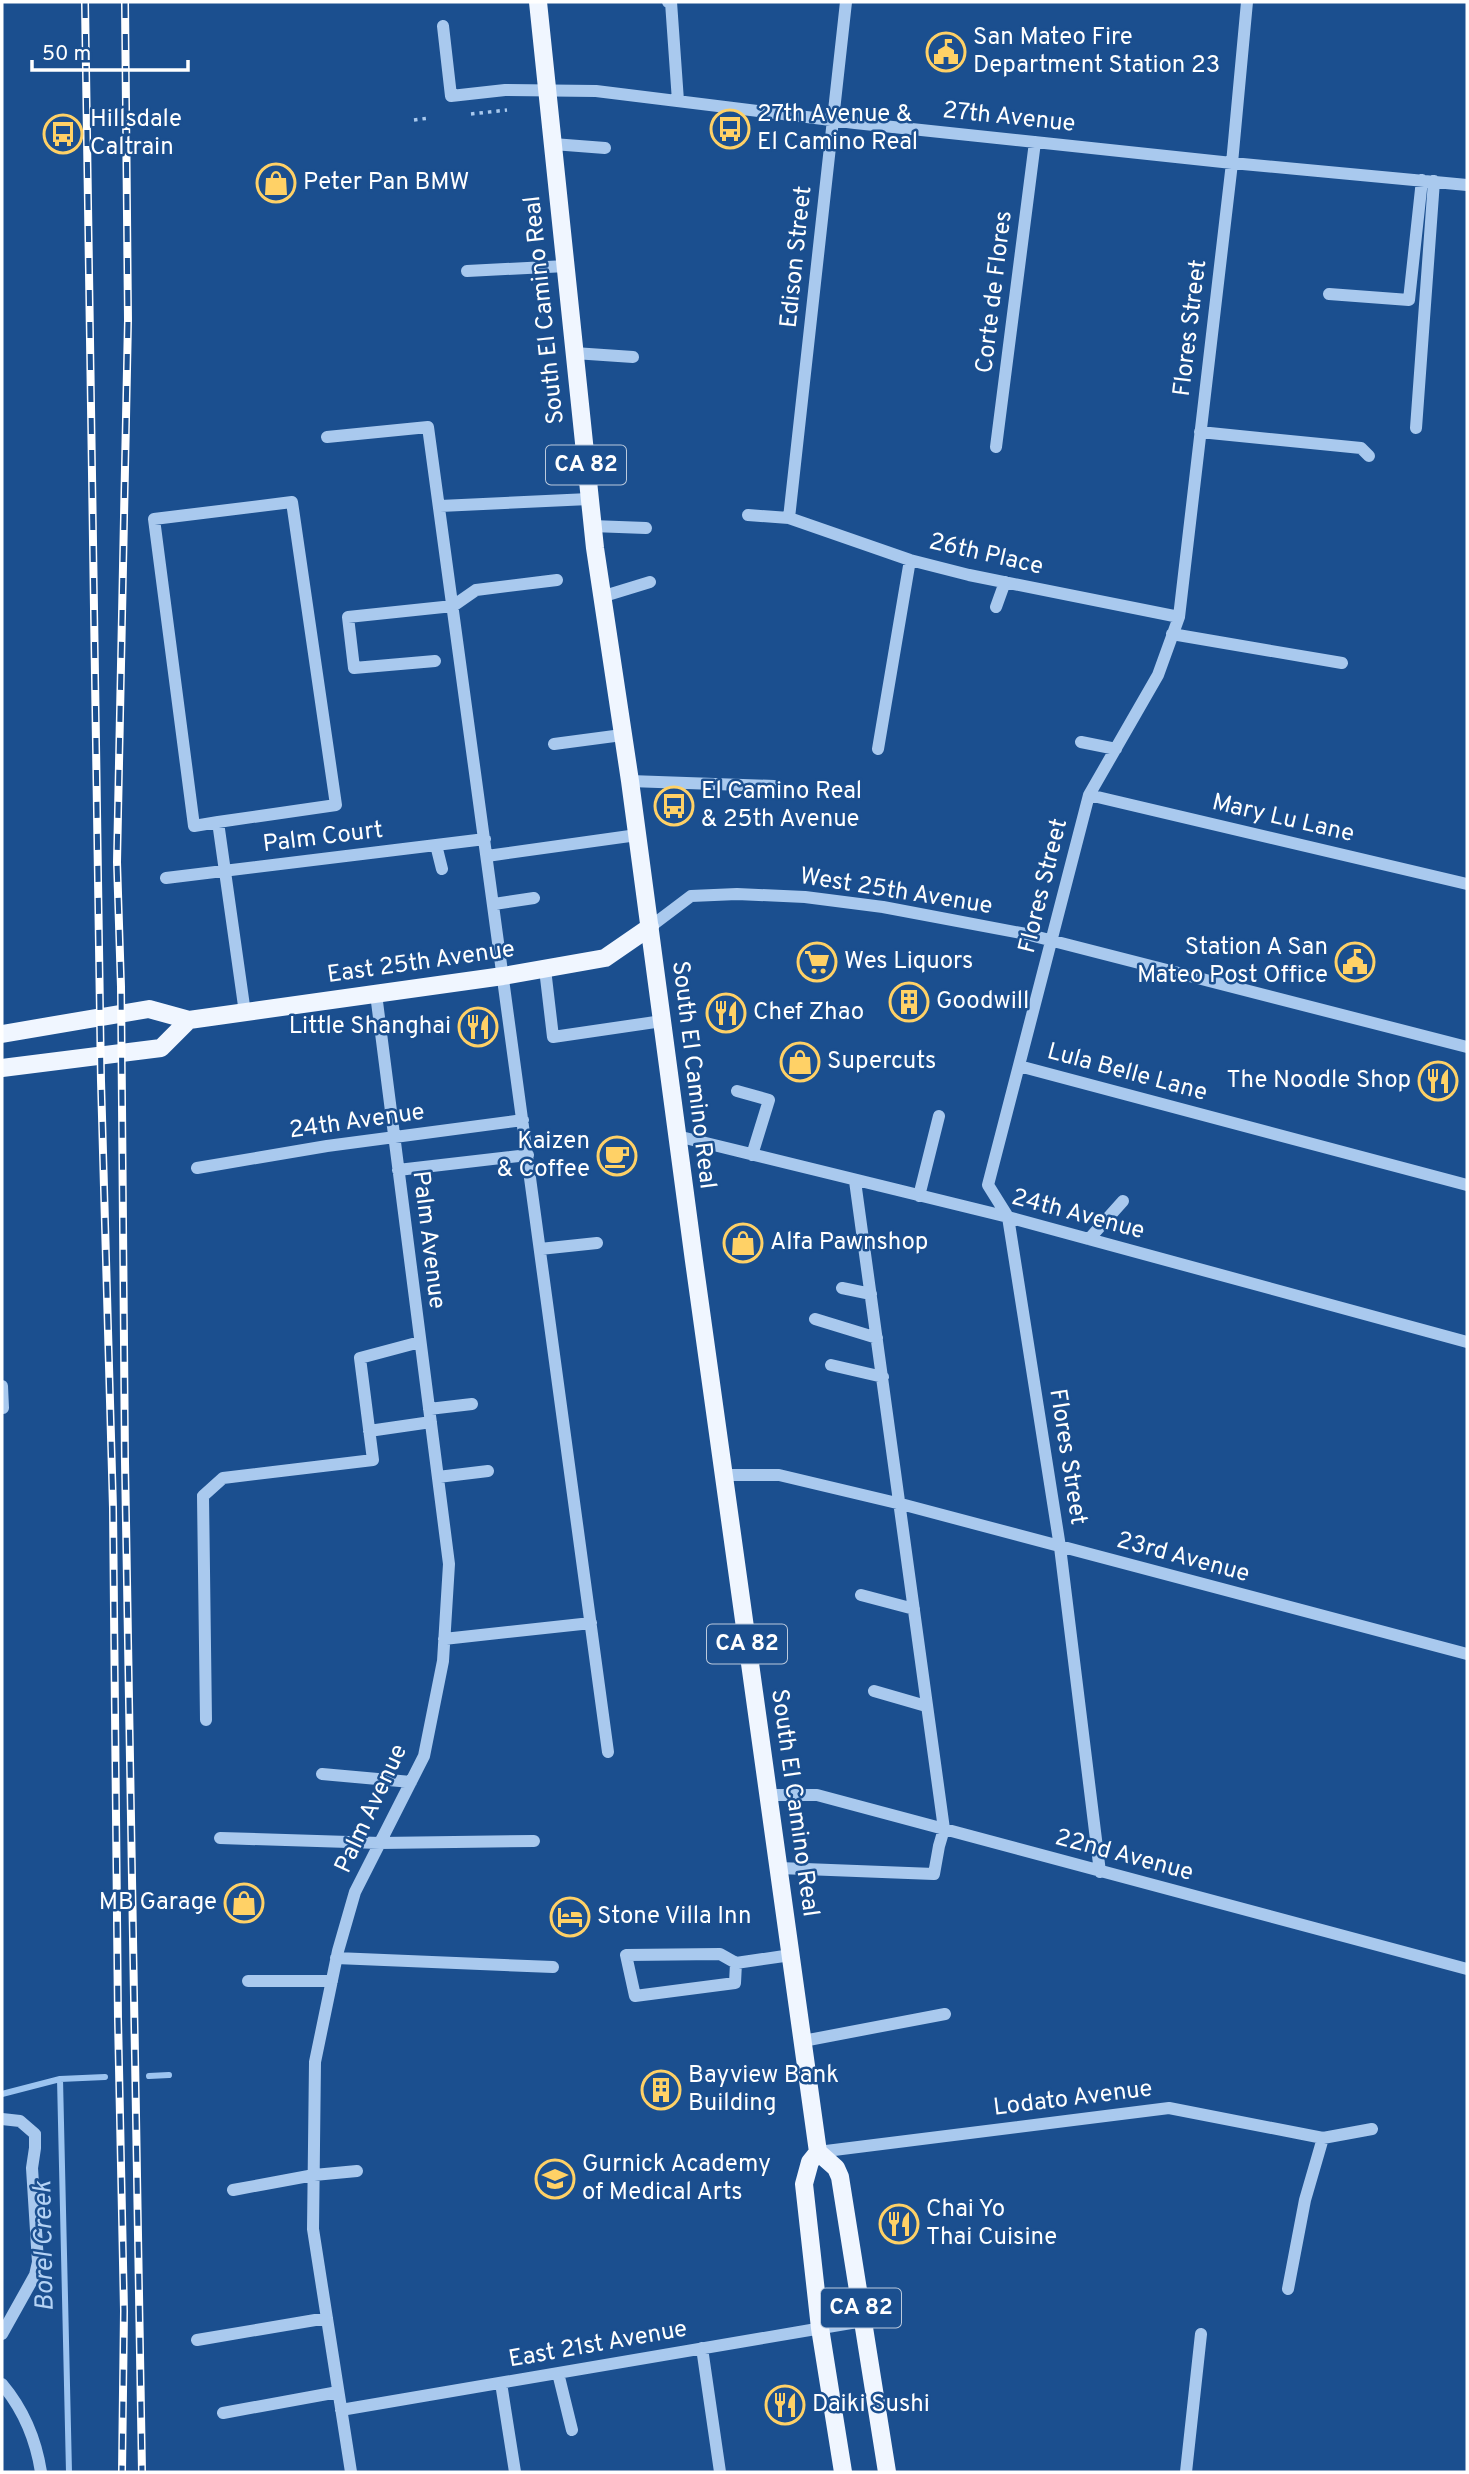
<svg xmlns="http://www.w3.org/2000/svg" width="1469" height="2474" font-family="Overpass,sans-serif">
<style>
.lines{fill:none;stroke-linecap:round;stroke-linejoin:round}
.stream{stroke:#9cc4f0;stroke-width:6}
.path{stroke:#a9c9ee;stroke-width:3.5;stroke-dasharray:3.5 5;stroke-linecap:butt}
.minor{stroke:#a9c9ee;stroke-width:12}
.major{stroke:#f0f6ff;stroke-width:18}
.rail-casing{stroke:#fff;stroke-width:8}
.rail{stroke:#1b4f8f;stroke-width:5;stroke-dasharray:16;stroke-linecap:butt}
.labels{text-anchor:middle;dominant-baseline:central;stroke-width:5;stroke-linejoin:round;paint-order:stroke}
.shield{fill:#1b4f8f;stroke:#bbcadd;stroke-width:2}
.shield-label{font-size:23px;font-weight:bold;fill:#fff}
.poi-label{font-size:24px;fill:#fff;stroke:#1b4f8f;text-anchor:start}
.street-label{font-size:24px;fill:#fff;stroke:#1b4f8f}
.water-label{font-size:26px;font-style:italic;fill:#b5d3f5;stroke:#1b4f8f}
</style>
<rect width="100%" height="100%" fill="#1b4f8f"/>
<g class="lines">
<path class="stream" d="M149,2076l20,-1
M60,2079l9,393
M2,2094l58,-15 45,-2"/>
<path class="path" d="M471,114l36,-4
M414,120l15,-2"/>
<path class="minor" d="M668,2h3l7,99
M443,26l8,70 54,-6 91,1 259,32 377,40 235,22
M553,144l52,4
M467,271l99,-5
M1329,294l80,6 13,-120
M574,353l59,4
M1416,428l18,-247
M1200,432l161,16 8,8
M327,437l101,-10 180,1325
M996,447l39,-305
M440,506l149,-7
M748,515l41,3 121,42 59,15 210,42
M789,518l57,-516
M592,526l54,2
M601,597l49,-15
M996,607l9,-25
M1172,634l170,29
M435,661l-81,7 -6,-51 105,-11 23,-16 81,-10
M1081,742l35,7
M554,744l68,-9
M878,749l32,-189
M630,781l144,5
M1089,795l378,89
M218,822l-24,4 -40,-307 138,-17 44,303 -118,17 27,191
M436,845l6,24
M487,856l150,-21
M166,878l319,-39
M494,904l40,-6
M650,927l41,-31 46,-2 68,3 78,10 143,27 441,113
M545,969l8,68 109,-16
M1019,1066l448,119
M737,1091l32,9 -17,55
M677,1136l331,81 459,125
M197,1168l130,-22 196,-26
M398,1170l130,-15
M919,1196l20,-80
M1089,1239l34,-38
M540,1249l57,-6
M842,1288l29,6
M815,1319l62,19
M831,1365l52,12
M2,1386l1,22
M429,1409l43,-5
M369,1431l62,-9
M724,1475h55l122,29 566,150
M438,1477l50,-6
M861,1595l53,14
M444,1639l147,-16
M874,1691l52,15
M206,1720l-3,-224 20,-18 150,-18 -13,-102 60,-16
M322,1774l89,8
M768,1795h49l650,174
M220,1838l160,5 154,-2
M779,1868l155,6 5,-28 5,-17 -89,-648
M1100,1872l-40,-325 -52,-330 -20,-32 101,-390 69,-120 21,-58 53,-454 15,-161
M336,1958l217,9
M736,1963l-1,20 -100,13 -9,-41 94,-1 16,9 55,-8
M248,1981h84
M803,2041l142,-27
M2,2119l18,2 15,13v14l-3,20 6,94 -3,13 -33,59
M818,2152l351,-44 154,30 49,-9
M233,2190l81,-15 43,-4
M1288,2289l17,-89 18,-62
M197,2340l130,-22
M702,2348l18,124
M558,2373l14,57
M501,2383l14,89
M2,2384c21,25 34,56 39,88
M341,2410l522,-89
M223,2413l115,-21
M351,2472l-38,-243 2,-167 23,-111 17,-59 69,-136 19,-95 6,-97 -73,-570
M1186,2472l15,-138"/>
<path class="major" d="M538,2l57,546 35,233 64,480 124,891 -8,10 -6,22 16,144 23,144
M2,1034l147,-25 40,11 314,-44 102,-18 45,-31
M2,1068l159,-20 28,-28
M818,2152l18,16 4,9 47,295"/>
<defs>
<path id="rail" d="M85,2l16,1079 12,427 5,511 6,292 -2,161
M125,2l3,318 -11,542 4,125 4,475 17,1010"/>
</defs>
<use href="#rail" class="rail-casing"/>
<use href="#rail" class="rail"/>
</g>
<defs>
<symbol id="civic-ring" viewBox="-11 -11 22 22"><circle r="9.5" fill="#1b4f8f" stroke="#ffd166" stroke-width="1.5"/><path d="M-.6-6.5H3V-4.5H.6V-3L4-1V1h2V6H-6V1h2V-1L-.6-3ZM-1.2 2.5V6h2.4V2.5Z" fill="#ffd166"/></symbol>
<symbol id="bus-ring" viewBox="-11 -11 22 22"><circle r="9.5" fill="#1b4f8f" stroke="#ffd166" stroke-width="1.5"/><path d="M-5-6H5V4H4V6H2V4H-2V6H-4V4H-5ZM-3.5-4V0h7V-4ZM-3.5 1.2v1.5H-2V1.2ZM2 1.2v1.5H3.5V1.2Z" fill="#ffd166"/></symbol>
<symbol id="shop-ring" viewBox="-11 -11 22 22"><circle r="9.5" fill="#1b4f8f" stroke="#ffd166" stroke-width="1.5"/><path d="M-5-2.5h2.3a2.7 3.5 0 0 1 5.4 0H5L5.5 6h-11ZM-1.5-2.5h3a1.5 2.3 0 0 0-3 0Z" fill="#ffd166"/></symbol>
<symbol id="supermarket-ring" viewBox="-11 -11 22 22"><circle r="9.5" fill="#1b4f8f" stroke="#ffd166" stroke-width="1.5"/><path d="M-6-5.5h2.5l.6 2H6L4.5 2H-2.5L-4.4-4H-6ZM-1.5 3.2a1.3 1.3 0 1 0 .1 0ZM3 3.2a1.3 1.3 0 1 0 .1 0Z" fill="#ffd166"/></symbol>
<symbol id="building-ring" viewBox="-11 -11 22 22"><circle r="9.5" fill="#1b4f8f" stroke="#ffd166" stroke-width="1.5"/><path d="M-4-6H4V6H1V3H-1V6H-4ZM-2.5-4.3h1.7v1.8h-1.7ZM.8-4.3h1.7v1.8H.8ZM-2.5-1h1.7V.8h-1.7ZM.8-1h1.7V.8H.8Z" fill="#ffd166"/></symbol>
<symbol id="restaurant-ring" viewBox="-11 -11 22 22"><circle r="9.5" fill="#1b4f8f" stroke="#ffd166" stroke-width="1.5"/><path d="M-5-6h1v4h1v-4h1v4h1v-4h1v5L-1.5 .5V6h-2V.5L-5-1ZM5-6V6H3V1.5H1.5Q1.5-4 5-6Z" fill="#ffd166"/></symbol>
<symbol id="cafe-ring" viewBox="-11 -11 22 22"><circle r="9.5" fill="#1b4f8f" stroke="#ffd166" stroke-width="1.5"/><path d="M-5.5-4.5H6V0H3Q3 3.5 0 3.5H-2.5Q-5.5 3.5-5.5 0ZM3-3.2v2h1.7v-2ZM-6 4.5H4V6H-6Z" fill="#ffd166"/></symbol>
<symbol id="hotel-ring" viewBox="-11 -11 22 22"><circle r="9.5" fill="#1b4f8f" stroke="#ffd166" stroke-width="1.5"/><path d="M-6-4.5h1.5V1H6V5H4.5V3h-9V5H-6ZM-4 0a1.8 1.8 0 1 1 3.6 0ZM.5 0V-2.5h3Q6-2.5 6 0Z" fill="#ffd166"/></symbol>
<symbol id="university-ring" viewBox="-11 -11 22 22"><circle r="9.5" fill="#1b4f8f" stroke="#ffd166" stroke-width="1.5"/><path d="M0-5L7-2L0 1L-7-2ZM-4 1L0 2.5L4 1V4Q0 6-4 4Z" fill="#ffd166"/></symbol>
</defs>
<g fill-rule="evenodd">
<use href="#civic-ring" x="924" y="30" width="44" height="44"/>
<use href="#bus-ring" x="708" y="107" width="44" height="44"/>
<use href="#bus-ring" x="41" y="112" width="44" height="44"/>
<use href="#shop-ring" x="254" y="161" width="44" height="44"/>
<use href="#bus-ring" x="652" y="784" width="44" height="44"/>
<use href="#supermarket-ring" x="795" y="940" width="44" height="44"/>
<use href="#civic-ring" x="1333" y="940" width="44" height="44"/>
<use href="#building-ring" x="887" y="980" width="44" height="44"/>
<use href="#restaurant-ring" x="704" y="991" width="44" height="44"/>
<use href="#restaurant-ring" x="456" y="1005" width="44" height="44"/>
<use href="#shop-ring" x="778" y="1040" width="44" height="44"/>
<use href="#restaurant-ring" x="1416" y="1059" width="44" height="44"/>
<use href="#cafe-ring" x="595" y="1134" width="44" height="44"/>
<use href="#shop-ring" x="721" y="1221" width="44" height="44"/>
<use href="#shop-ring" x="222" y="1881" width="44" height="44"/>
<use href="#hotel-ring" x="548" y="1895" width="44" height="44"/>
<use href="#building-ring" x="639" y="2068" width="44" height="44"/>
<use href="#university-ring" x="533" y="2157" width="44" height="44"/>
<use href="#restaurant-ring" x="877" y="2202" width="44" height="44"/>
<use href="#restaurant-ring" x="763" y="2383" width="44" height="44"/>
</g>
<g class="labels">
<g class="shield">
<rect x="546" y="445.5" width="80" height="39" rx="5"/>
<rect x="707" y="1624.5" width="80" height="39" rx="5"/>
<rect x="821" y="2288.5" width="80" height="39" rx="5"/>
</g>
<g class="shield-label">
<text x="586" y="465">CA 82</text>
<text x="747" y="1644">CA 82</text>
<text x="861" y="2308">CA 82</text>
</g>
<g class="poi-label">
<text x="973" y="38">San Mateo Fire<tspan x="973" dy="28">Department Station 23</tspan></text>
<text x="757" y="115">27th Avenue &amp;<tspan x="757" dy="28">El Camino Real</tspan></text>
<text x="90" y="120">Hillsdale<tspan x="90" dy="28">Caltrain</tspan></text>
<text x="303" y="183">Peter Pan BMW</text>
<text x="701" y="792">El Camino Real<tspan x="701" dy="28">&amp; 25th Avenue</tspan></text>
<text x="1328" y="948" text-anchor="end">Station A San<tspan x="1328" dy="28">Mateo Post Office</tspan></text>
<text x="844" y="962">Wes Liquors</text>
<text x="936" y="1002">Goodwill</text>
<text x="753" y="1013">Chef Zhao</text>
<text x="451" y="1027" text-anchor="end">Little Shanghai</text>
<text x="827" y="1062">Supercuts</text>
<text x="1411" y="1081" text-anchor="end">The Noodle Shop</text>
<text x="590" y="1142" text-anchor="end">Kaizen<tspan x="590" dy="28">&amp; Coffee</tspan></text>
<text x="770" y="1243">Alfa Pawnshop</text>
<text x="217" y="1903" text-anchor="end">MB Garage</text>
<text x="597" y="1917">Stone Villa Inn</text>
<text x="688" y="2076">Bayview Bank<tspan x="688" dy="28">Building</tspan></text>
<text x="582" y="2165">Gurnick Academy<tspan x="582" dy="28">of Medical Arts</tspan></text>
<text x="926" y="2210">Chai Yo<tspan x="926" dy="28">Thai Cuisine</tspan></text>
<text x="812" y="2405">Daiki Sushi</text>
</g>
<g class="street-label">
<text transform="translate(1009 118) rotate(6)">27th Avenue</text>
<text transform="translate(797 257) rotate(-84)">Edison Street</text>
<text transform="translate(995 292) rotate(-83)">Corte de Flores</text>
<text transform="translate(545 310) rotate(-96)">South El Camino Real</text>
<text transform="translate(1191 328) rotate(-83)">Flores Street</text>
<text transform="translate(986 555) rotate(13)">26th Place</text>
<text transform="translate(1283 819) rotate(13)">Mary Lu Lane</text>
<text transform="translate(323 838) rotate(-7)">Palm Court</text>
<text transform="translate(1044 886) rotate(-76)">Flores Street</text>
<text transform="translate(896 892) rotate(9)">West 25th Avenue</text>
<text transform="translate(421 963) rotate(-8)">East 25th Avenue</text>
<text transform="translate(1127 1073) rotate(15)">Lula Belle Lane</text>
<text transform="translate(693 1075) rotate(83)">South El Camino Real</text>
<text transform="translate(357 1122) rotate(-8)">24th Avenue</text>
<text transform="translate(1078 1215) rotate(15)">24th Avenue</text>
<text transform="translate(428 1240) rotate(83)">Palm Avenue</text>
<text transform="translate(1067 1457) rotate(81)">Flores Street</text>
<text transform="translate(1183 1558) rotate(15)">23rd Avenue</text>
<text transform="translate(794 1803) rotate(82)">South El Camino Real</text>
<text transform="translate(372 1809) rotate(-65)">Palm Avenue</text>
<text transform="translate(1124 1856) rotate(15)">22nd Avenue</text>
<text transform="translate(1073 2099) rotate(-7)">Lodato Avenue</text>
<text transform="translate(598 2345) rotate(-10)">East 21st Avenue</text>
</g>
<g class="water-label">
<text transform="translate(45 2246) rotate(-91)">Borel Creek</text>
</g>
</g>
<rect width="1469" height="2474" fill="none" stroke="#ffffff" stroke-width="7"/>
<path d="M32 60v10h156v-10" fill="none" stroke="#ffffff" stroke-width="3.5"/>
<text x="42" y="60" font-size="21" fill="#ffffff" stroke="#1b4f8f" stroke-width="5" paint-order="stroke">50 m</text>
</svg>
